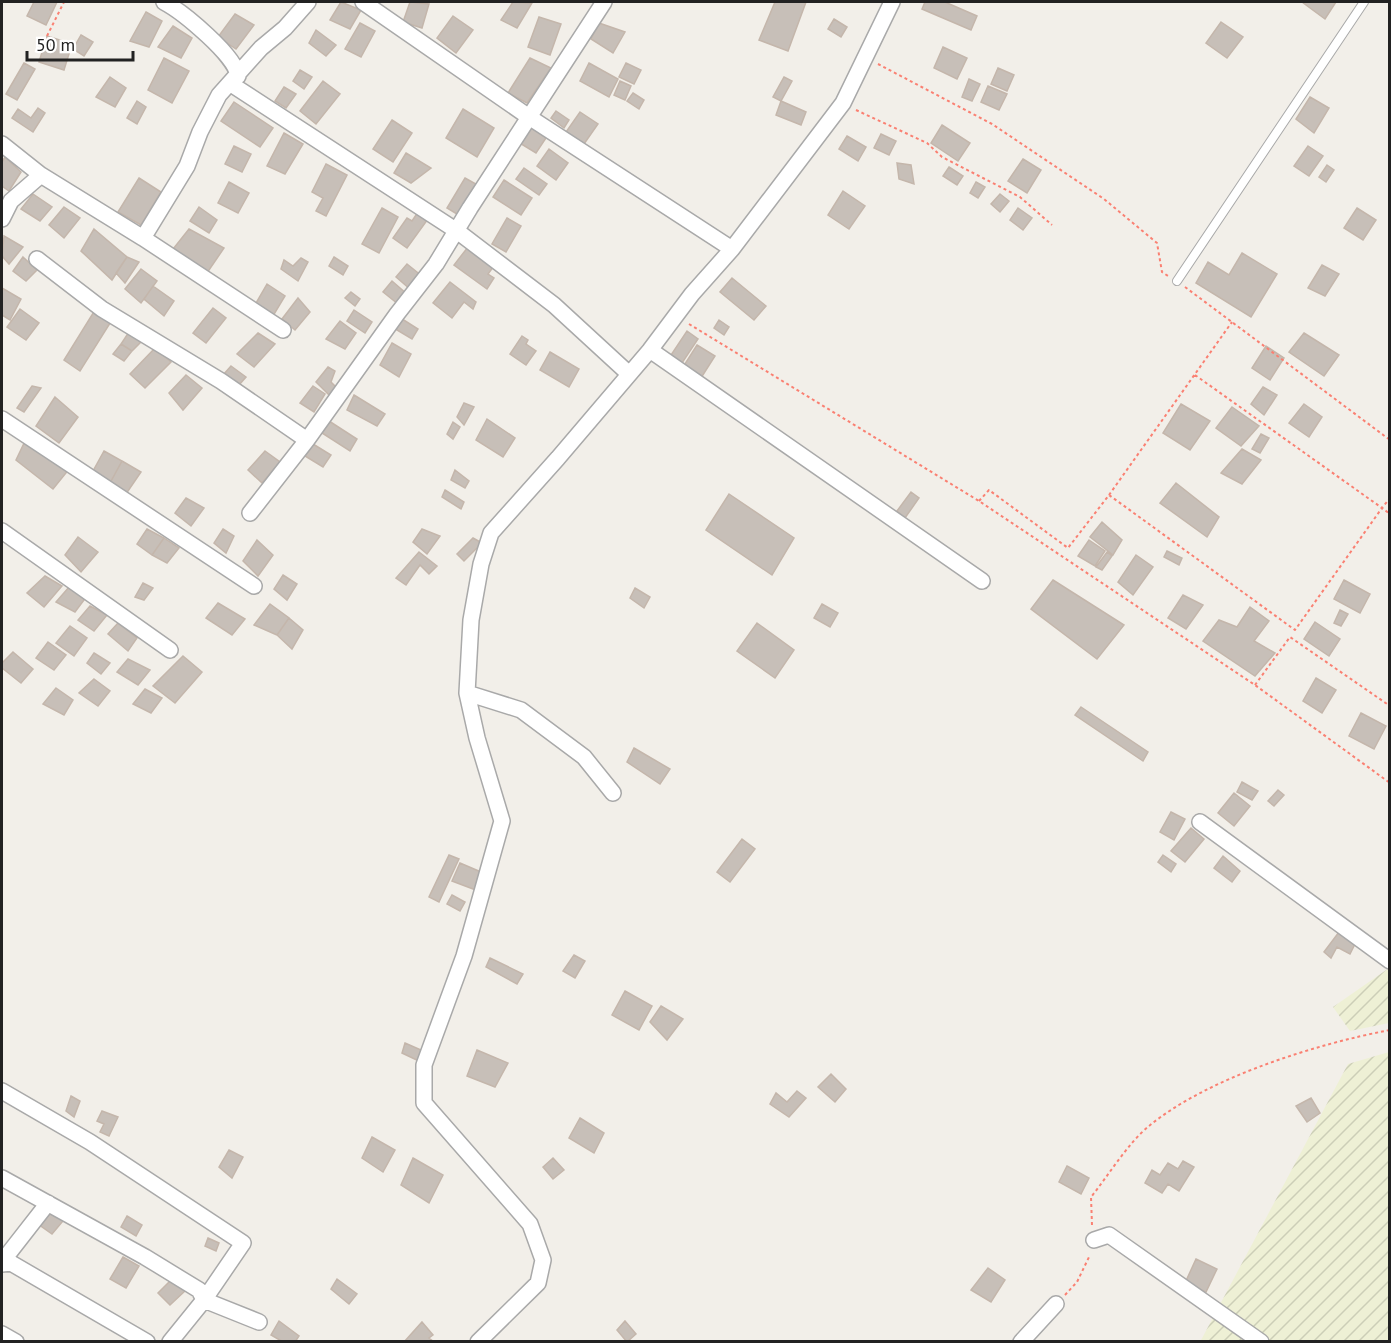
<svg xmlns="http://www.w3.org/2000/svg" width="1391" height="1343" font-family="'PT Sans',sans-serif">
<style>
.farmland{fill:url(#farmland-furrows)}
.building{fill:#c7bfb8;stroke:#c4b6ab;stroke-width:1.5}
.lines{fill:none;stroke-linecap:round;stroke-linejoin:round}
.lane-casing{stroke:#a9a9a9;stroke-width:10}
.street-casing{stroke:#a9a9a9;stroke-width:18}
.path{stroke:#fa8072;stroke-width:2;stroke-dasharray:3 3;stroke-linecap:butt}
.lane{stroke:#fff;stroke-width:8}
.street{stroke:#fff;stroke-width:15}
</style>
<defs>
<pattern id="farmland-furrows" width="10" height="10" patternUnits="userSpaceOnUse" patternTransform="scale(1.5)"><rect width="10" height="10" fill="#eef0d5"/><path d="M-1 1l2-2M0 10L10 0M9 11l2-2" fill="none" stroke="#ccceb7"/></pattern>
</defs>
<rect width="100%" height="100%" fill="#f2efe9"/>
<path class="farmland" d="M1389,968v55l-39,8 -17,-24z
M1389,1052v289l-189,1 148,-278z"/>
<path class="building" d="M34,2h23l-11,23 -19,-9z
M341,2l20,8 -11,19 -20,-9z
M410,2l19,2 -7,24 -19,-6z
M513,2l19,1 -15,25 -16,-8z
M775,2h31l-18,49 -29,-11z
M925,2h20l32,14 -6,14 -49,-21z
M1302,2h34l-11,17z
M146,12l16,9 -13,26 -19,-6z
M235,14l19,11 -18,24 -18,-12z
M453,16l20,14 -17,23 -19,-15z
M539,17l22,7 -11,31 -22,-8z
M834,19l13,8 -6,10 -13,-8z
M1221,22l22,15 -16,21 -21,-15z
M360,23l15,8 -14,26 -16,-8z
M599,23l26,9 -12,21 -22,-14z
M173,26l19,12 -11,20 -23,-11z
M316,30l20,15 -10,11 -17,-13z
M81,35l12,7 -9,14 -11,-7z
M47,36l25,8 -8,26 -25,-8z
M943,47l24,11 -10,21 -23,-11z
M164,58l25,13 -17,32 -24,-13z
M530,58l21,10 -24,35 -19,-10z
M24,63l11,6 -18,31 -11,-6z
M589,63l29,16 -9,18 -29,-16z
M626,63l15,7 -7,14 -15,-7z
M998,68l16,7 -7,16 -16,-7z
M300,70l12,7 -8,12 -11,-8z
M110,77l16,11 -11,19 -19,-10z
M784,77l8,4 -11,20 -8,-4z
M969,79l11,5 -8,17 -10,-4z
M323,81l17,13 -24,30 -16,-13z
M620,81l11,5 -6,14 -11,-5z
M988,86l19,8 -8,16 -18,-8z
M284,87l12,7 -10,14 -11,-7z
M633,93l11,7 -5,9 -12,-8z
M1310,97l19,11 -15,25 -18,-14z
M137,101l9,6 -9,17 -10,-6z
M781,101l25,11 -5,13 -25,-10z
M234,102l39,26 -13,19 -39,-26z
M38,108l7,5 -12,19 -21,-14 6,-9 13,9z
M463,109l31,19 -17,29 -31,-19z
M556,111l13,9 -5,8 -13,-10z
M580,112l18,12 -14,20 -18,-12z
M392,120l20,13 -19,29 -20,-13z
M942,125l28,18 -12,18 -27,-18z
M528,126l18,12 -10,15 -18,-11z
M284,133l19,11 -18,30 -18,-8z
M881,134l15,7 -7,14 -15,-7z
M847,136l19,11 -8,14 -19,-12z
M234,146l17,8 -9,18 -17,-8z
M1308,146l15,10 -14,20 -15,-10z
M549,149l19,14 -12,17 -19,-14z
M406,153l25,15 -20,15 -17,-10z
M5,157l16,15 -12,19 -7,-5v-24z
M1023,159l18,11 -14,23 -19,-12z
M897,163l14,2 3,19 -15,-5z
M326,164l21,11 -21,41 -10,-5 7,-13 -11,-6z
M1327,165l7,5 -8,12 -7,-5z
M949,167l14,9 -6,9 -14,-9z
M524,168l23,16 -8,11 -23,-16z
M139,178l22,14 -20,33 -23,-13z
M465,178l18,10 -18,31 -18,-11z
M504,180l28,18 -11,17 -28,-18z
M229,182l20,11 -11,20 -20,-10z
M976,182l9,5 -7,11 -8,-5z
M843,191l22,15 -16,23 -21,-14z
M33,194l19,13 -12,14 -19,-12z
M1000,194l9,7 -9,11 -9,-8z
M64,207l16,11 -16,20 -15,-13z
M199,207l18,13 -8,13 -19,-12z
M382,208l16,9 -19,36 -17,-9z
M1018,208l14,10 -9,12 -13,-10z
M1357,208l19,12 -13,20 -19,-12z
M418,212l10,7 -21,29 -14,-10 14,-20 5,3z
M507,218l14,8 -15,26 -14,-8z
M94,229l33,28 -15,23 -31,-29z
M189,229l35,19 -17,25 -34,-24z
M4,236l19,11 -14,17 -7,-8z
M468,247l26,19 -6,8 6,4 -7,11 -33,-24z
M1242,253l35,21 -26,43 -55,-34 12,-21 21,13z
M23,257l14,13 -11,11 -13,-10z
M127,257l12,5 -14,21 -9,-10z
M334,257l14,9 -5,9 -14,-9z
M301,258l7,4 -10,19 -17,-12 3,-9 9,6z
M407,264l15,12 -11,14 -15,-13z
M1322,265l17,9 -14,22 -17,-8z
M141,269l16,12 -16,22 -16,-14z
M732,278l34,28 -12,14 -34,-28z
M392,281l15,13 -9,10 -15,-12z
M450,282l26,20 -3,7 -9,-7 -12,16 -19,-15z
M267,284l18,12 -12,20 -17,-13z
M153,286l21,15 -10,15 -20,-17z
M2,288l19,11 -11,21 -8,-5z
M351,292l9,7 -5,7 -10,-8z
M298,298l12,14 -15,18 -13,-11z
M213,308l13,10 -20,25 -13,-10z
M20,309l19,14 -13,17 -19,-13z
M95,310l17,10 -32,51 -16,-11z
M354,310l18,12 -7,11 -18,-12z
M399,317l19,12 -6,10 -20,-12z
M719,320l10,7 -5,8 -10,-7z
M340,321l16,12 -11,16 -19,-10z
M687,331l11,8 -18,27 -11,-8z
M129,332l14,8 -11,11 -11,-7z
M258,333l17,11 -21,23 -17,-13z
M1304,333l35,22 -15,21 -35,-24z
M522,336l6,4 -2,4 10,7 -10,14 -16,-11z
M392,343l19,11 -12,23 -19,-12z
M121,344l11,7 -8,10 -11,-7z
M697,345l18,11 -14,22 -18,-11z
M1266,346l18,12 -14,22 -18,-12z
M155,348l16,14 -26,26 -15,-14z
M550,352l29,17 -10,18 -29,-17z
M231,366l15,11 -7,8 -15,-11z
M328,367l7,4 -4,11 8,8 -7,8 -16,-16z
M186,375l16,13 -19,22 -14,-17z
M32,386l9,2 -17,24 -7,-4z
M313,386l12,8 -11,18 -14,-9z
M1263,387l14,8 -13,20 -13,-11z
M354,395l31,19 -8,12 -30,-16z
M55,397l23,20 -19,26 -23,-17z
M464,403l10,4 -10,18 -7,-8z
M1181,404l29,17 -20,29 -27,-17z
M1304,404l18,13 -13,20 -20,-14z
M1232,407l27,19 -18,20 -25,-18z
M487,419l28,19 -12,19 -27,-17z
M329,421l28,18 -7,12 -28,-18z
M453,422l7,5 -7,12 -6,-5z
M1261,434l8,4 -9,15 -8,-4z
M26,439l44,29 -17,21 -37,-29z
M313,444l18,11 -8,12 -18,-11z
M1242,449l19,11 -19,24 -21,-11z
M104,451l18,10 -12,22 -17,-12z
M265,451l15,11 -18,21 -14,-13z
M122,461l19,11 -15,22 -16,-11z
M455,470l14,11 -4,7 -14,-8z
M1176,483l43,34 -12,20 -47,-34z
M445,490l19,12 -3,7 -19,-12z
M911,492l8,6 -14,20 -8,-7z
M729,494l65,44 -22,37 -66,-45z
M186,498l18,10 -13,18 -16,-13z
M1102,522l20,18 -9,15 -23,-18z
M147,529l17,9 -12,17 -15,-11z
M223,529l11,7 -8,17 -12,-10z
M422,529l18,7 -13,18 -14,-12z
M78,537l20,15 -17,20 -16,-17z
M164,538l15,10 -12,15 -15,-8z
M473,538l9,5 -18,18 -7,-7z
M257,540l16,15 -15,21 -15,-15z
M1089,540l16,11 -10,15 -17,-10z
M1167,551l15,7 -3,7 -15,-8z
M419,552l18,14 -8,8 -9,-9 -14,20 -10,-7z
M1107,552l5,4 -10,14 -6,-3z
M1136,555l17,12 -20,28 -15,-13z
M283,575l14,9 -10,16 -13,-11z
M45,576l17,10 -18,21 -17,-14z
M1053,580l71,45 -27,34 -66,-50z
M1344,580l26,14 -10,19 -26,-14z
M143,583l10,5 -9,12 -9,-3z
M70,586l17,10 -12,16 -19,-10z
M635,588l15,9 -6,11 -14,-10z
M1183,595l20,10 -17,24 -18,-11z
M218,603l27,16 -13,16 -26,-17z
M270,604l19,14 -12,17 -23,-10z
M822,604l16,9 -8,14 -16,-9z
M90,606l17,9 -13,16 -16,-11z
M1250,607l19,14 -15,20 21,12 -20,23 -52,-35 16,-21 18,7z
M1340,610l8,4 -7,12 -7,-3z
M289,618l14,12 -11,19 -15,-14z
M1315,622l25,17 -11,17 -25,-17z
M118,623l19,15 -9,13 -20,-17z
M757,623l37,27 -19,28 -38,-27z
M70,626l17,12 -13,18 -18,-13z
M48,642l18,13 -12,15 -18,-12z
M13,652l20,17 -12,14 -19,-15v-5z
M94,653l16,10 -9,11 -14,-11z
M183,656l19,16 -27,31 -22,-17z
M128,659l22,11 -12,15 -21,-13z
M1316,678l20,12 -14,23 -19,-12z
M94,679l16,12 -12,15 -19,-13z
M56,688l17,12 -9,15 -21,-11z
M145,689l17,9 -11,15 -18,-9z
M1081,707l67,45 -5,9 -68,-46z
M1361,713l25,13 -12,23 -25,-13z
M634,748l36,21 -10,15 -33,-22z
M1242,782l16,9 -6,9 -15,-8z
M1278,790l6,5 -10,11 -6,-5z
M1234,793l16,13 -16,20 -16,-13z
M1171,812l14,7 -11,21 -14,-8z
M1191,828l13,11 -19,23 -14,-11z
M742,839l13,10 -25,33 -13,-10z
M449,855l10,4 -20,43 -10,-5z
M1163,855l13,9 -5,8 -13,-10z
M1223,856l17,15 -8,11 -18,-14z
M460,863l28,12 -7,17 -29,-11z
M452,895l13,7 -5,9 -13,-7z
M1339,932l16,12 -5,10 -13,-7 -6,11 -7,-6z
M574,955l11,6 -10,17 -12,-7z
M490,958l33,16 -6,10 -31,-17z
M625,991l27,15 -13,24 -27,-15z
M661,1006l22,13 -16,21 -17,-18z
M405,1043l23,10 -5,10 -21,-10z
M477,1050l31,13 -13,24 -28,-11z
M831,1074l15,15 -11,13 -17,-15z
M797,1091l9,7 -17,19 -19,-13 6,-11 11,9z
M71,1096l9,5 -6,16 -8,-6z
M1311,1098l9,15 -13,9 -11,-16z
M102,1111l16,6 -9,19 -9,-4 4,-8 -7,-3z
M580,1118l24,15 -10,20 -25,-15z
M372,1137l23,13 -12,22 -21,-14z
M229,1150l14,7 -11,21 -13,-11z
M413,1158l30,17 -14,28 -28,-18z
M553,1158l11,12 -11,9 -10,-12z
M1183,1161l11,6 -15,24 -11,-7 -6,9 -17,-10 7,-13 8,5 8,-12 10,6z
M1067,1166l22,12 -8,16 -22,-12z
M48,1210l15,11 -11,13 -14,-10z
M127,1216l15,9 -6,11 -15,-9z
M208,1238l11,5 -3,8 -11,-5z
M123,1257l16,9 -13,22 -16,-9z
M1196,1259l21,10 -11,23 -21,-9z
M988,1268l17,12 -14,22 -20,-12z
M174,1277l12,13 -16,15 -12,-12z
M337,1279l20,15 -8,10 -18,-15z
M279,1321l20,15 -4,6h-12l-12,-7z
M625,1321l11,13 -9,8 -10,-12z
M422,1322l11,13 -4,3 5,4h-30z"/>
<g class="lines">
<defs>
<path id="lane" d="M1177,281l187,-279"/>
<path id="street" d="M164,2c19,10 72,54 74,74
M363,2l166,115 203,132
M231,84l226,147 97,74 74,68
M2,144l39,31
M2,219l9,-18 30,-26 102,63 140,92
M143,238l44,-72 13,-34 19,-37 42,-47 24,-20 23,-26
M37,259l65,50 119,72 86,59
M650,350l332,231
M2,419l252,167
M250,513l57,-73 90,-126 39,-50 34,-56 134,-206
M2,531l168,119
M467,693l54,17 63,47 29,36
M1200,822l190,139
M2,1091l88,51 153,101 -39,57 -34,42
M2,1178l143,79 54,33 5,10 55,22
M1094,1240l15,-5 152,107
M2,1262l46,-59
M2,1264l9,-1 136,79
M2,1334l14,8
M478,1342l60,-59 5,-23 -13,-36 -106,-121v-38l40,-109 38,-135 -25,-83 -10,-45 4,-73 10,-56 10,-31 67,-75 92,-108 42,-56 40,-45 111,-146 49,-101
M1021,1342l35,-38"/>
</defs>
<use href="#lane" class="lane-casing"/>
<use href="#street" class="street-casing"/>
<path class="path" d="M47,36l17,-34
M878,64l114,60 112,75 53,44 5,29 6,4
M856,110l71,33 15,14 78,40 32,28
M1185,287l205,153
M689,324l290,177 276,184 135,98
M1195,375l187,133 8,-10
M1109,495l123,-173
M979,501l10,-11 79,58 41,-53 186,135 87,-122 8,6
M1255,685l35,-48 100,69
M1092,1225l-1,-28c17,-21 37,-54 58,-71 58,-48 167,-82 241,-96
M1065,1295l12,-13 13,-27"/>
<use href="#lane" class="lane"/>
<use href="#street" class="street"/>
</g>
<rect width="1391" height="1343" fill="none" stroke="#222222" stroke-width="6"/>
<path d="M27 51v9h106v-9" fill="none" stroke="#222222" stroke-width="3"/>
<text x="36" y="51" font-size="18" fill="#222222" stroke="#ffffff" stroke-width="4.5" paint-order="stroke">50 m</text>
</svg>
